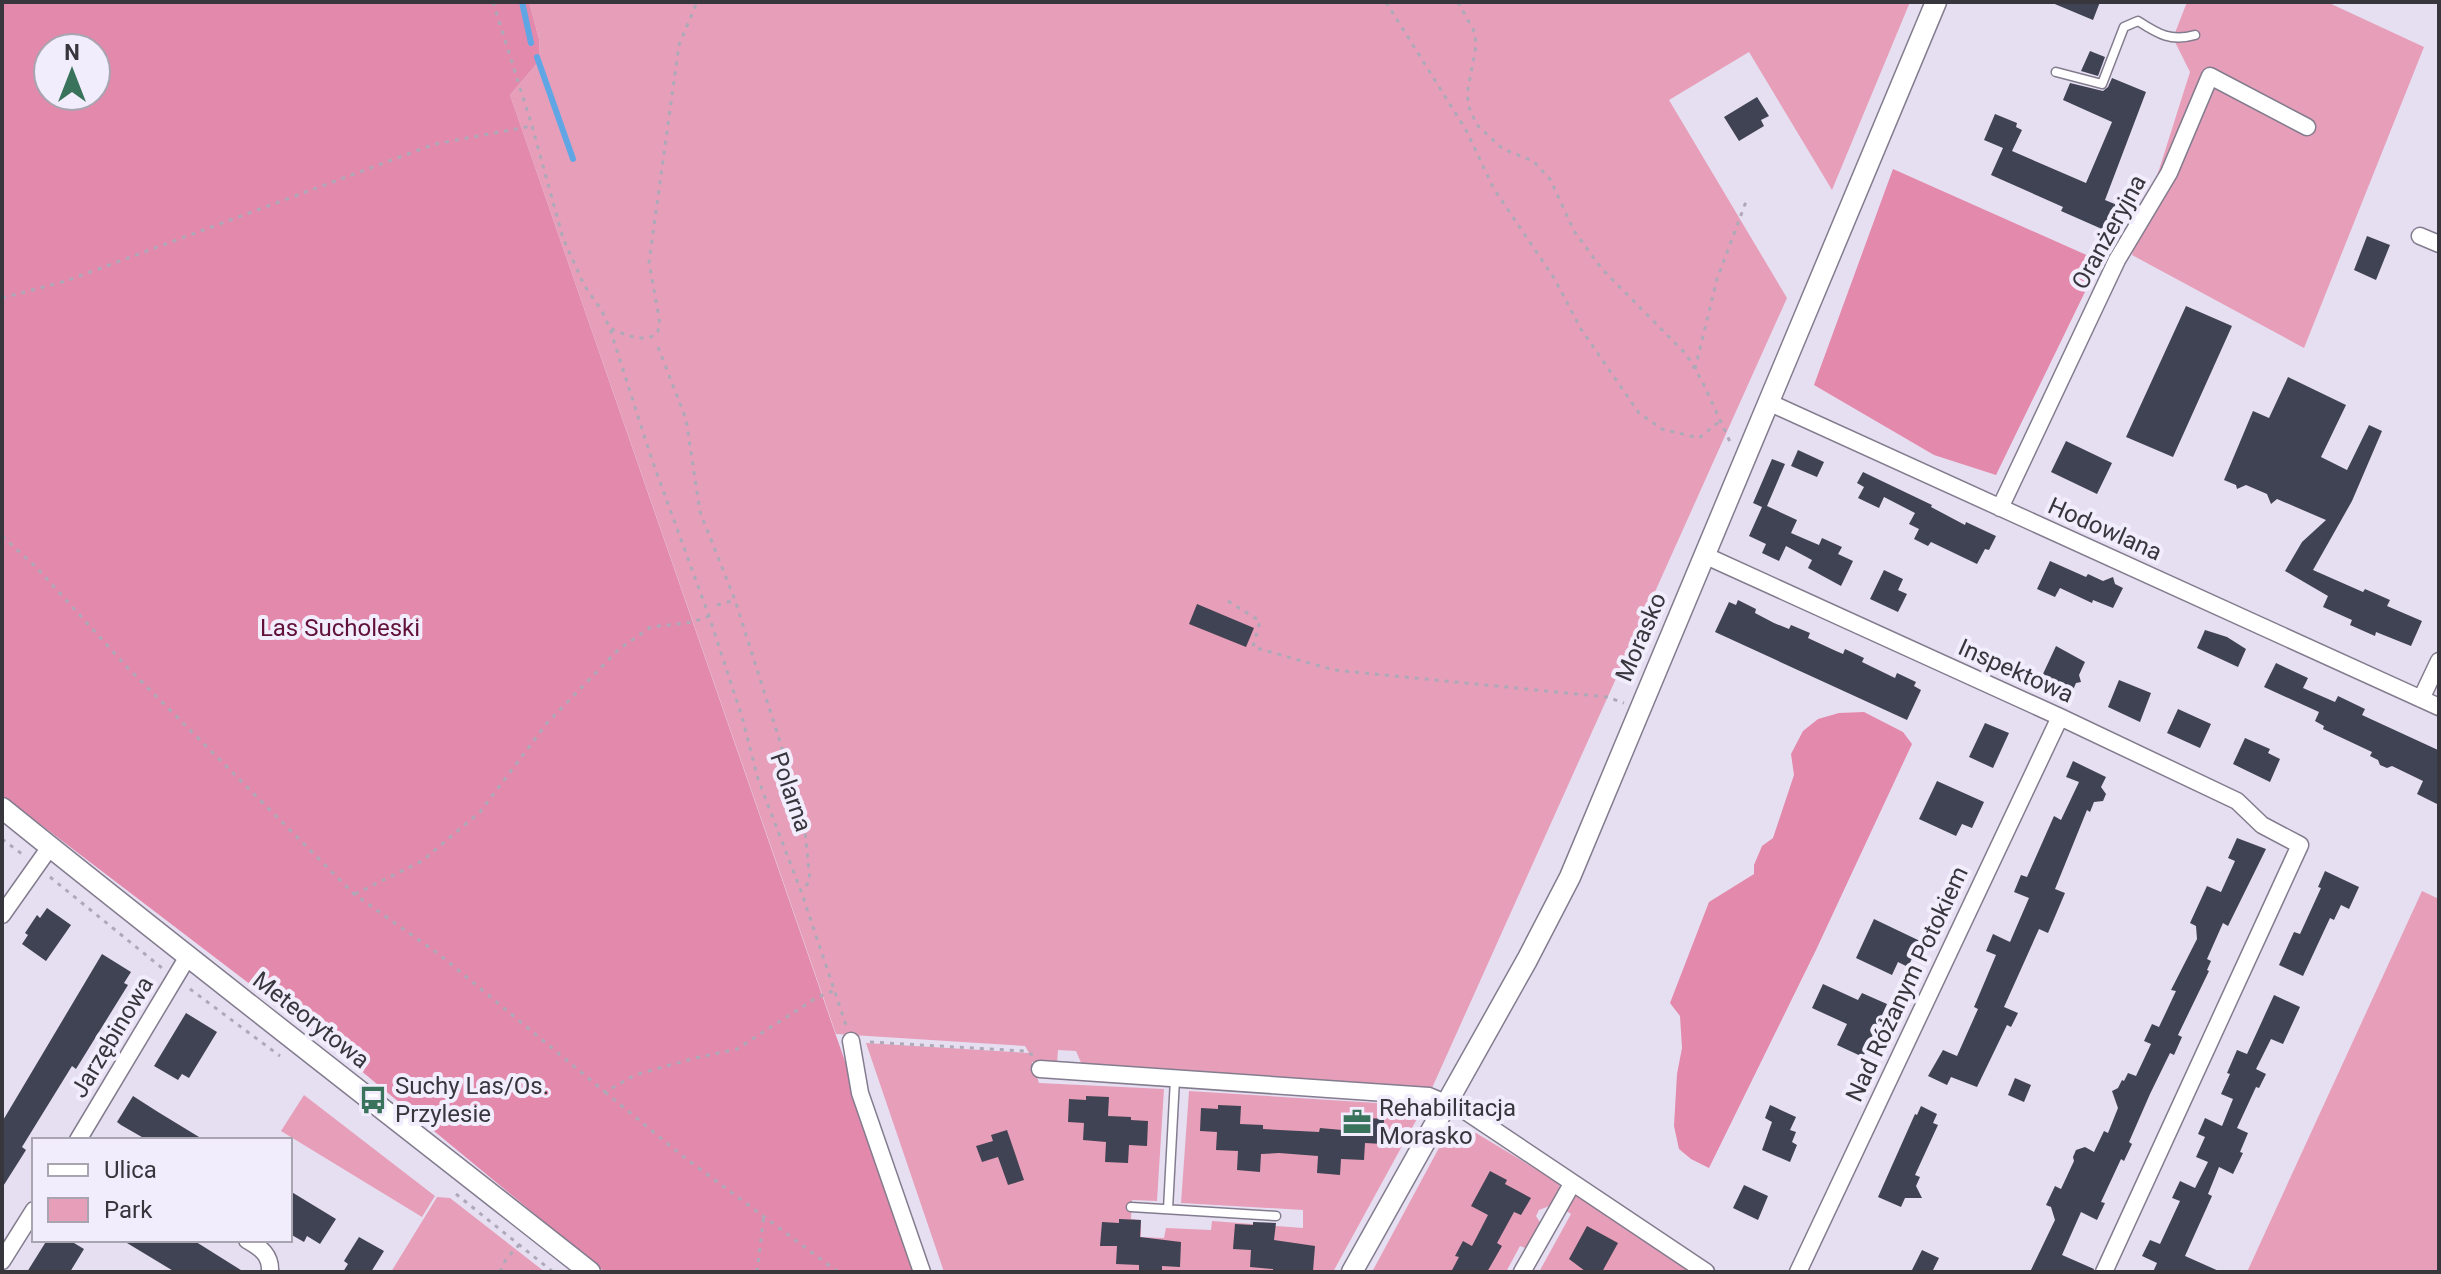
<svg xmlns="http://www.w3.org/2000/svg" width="2441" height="1274" font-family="Roboto,sans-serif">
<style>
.green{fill:#e79fb9}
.forest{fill:#e389ab;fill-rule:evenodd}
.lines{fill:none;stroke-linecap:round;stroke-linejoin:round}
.stream{stroke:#60a6e5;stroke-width:6}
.building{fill:#404353}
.service-casing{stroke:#837c8e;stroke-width:11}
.minor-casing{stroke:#837c8e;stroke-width:19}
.tertiary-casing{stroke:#837c8e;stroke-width:23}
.path{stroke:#aea9b8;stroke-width:3;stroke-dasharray:4 6;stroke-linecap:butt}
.service{stroke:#fff;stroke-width:8}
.minor{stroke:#fff;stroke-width:16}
.tertiary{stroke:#fff;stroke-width:20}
.labels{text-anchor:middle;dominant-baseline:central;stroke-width:8;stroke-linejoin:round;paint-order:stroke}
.street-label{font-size:24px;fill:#38363d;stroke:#f2edfd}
.park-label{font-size:24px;fill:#611138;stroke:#f2edfd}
.poi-label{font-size:24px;fill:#38363d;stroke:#f2edfd;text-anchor:start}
</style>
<rect width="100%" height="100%" fill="#e6dff2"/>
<path class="green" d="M529,2h1381l-78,188 -83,-138 -80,48 118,198 -355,790 -350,-23 -6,-14 -18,-1 -1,14 -25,-2 7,21 125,6 -7,112 -25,-1 -1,19 10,1v17l23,1 2,-10 45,2 1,-9 91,7v-18l-122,-7 8,-112 235,15 -91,166h-389l-78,-229 163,10 -4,-7 -189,-12 -326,-939 30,-35 -1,-21z
M2187,2h140l97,45 -120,301 -172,-93 58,-183 -17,-34z
M2422,891l17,8v373h-192z
M304,1095l131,101 -13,21 -141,-86z
M1447,1133h29l83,50 1,5 -8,17 -13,5 -3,6 5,8 -13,25 -8,-3 -14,26h-134z
M1575,1196h6l112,76h-154l32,-58 -6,-4z
M437,1197l13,1 95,74h-154z"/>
<path class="forest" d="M2,2h527l10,37 1,21 -30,35 408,1177h-313l-274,-226 -329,-251zM48,48h48v48h-48z
M1893,169l207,92 -104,214 -62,-20 -120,-70z
M1864,712l39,20 9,12 -96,206 -107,218 -18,-9 -12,-10 -5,-23 3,-52 5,-26 -2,-32 -10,-13 39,-101 45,-28v-9l8,-19 11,-8 21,-63 -3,-21 12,-23 15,-12 21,-6z"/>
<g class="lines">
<path class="stream" d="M522,2l9,41
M537,57l36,102"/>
</g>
<path class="building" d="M2050,2h50l-7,18z
M2090,51l15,6 -7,19 -17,-5z
M2112,78l34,14 -41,108 17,7 -11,26 -50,-22 2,-4 -72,-32 12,-27 -19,-8 11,-26 22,9 -1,4 6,3 -10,21 74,32 26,-61 -49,-22 7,-17 33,8 5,-4z
M1757,97l12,19 -8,4 3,6 -25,15 -15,-24z
M2367,236l23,9 -14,35 -22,-10z
M2186,306l46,20 -59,131 -47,-20z
M2288,377l58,28 -25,52 26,13 22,-45 13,6 -30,70 -39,69 50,22 2,-3 25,11 -3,6 35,15 -11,25 -35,-14 -1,4 -25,-11 2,-5 -29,-13 5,-11 -43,-25 17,-29 24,-22 -49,-21 -6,5 -4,-10 -21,-9 -9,4 -1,-4 -12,-5 29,-69 16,7z
M2066,441l46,22 -15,31 -46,-22z
M1798,450l26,12 -7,15 -26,-11z
M1772,459l13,5 -18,42 30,14 -6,13 28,12 3,-7 20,9 -4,7 15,7 -12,25 -33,-18 4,-8 -26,-14 -7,15 -17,-8 4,-9 -17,-8 13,-29 -9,-4z
M1863,472l69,33 -1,2 34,18 1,-3 30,14 -7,14 -4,-1 -8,15 -46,-22 -3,4 -14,-7 5,-10 -10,-5 6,-11 -31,-16 -5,11 -21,-10 6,-11 -7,-4z
M2050,561l36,16 2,-3 15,7 10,-4 2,7 8,4 -10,20 -20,-8 -1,3 -32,-15 -5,9 -18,-8z
M1884,570l19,9 -5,11 9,4 -9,18 -28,-13z
M1738,600l18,9 -1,4 19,10 15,6 2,-4 19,8 -2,5 28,13 7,3 2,-5 19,9 -2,4 33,16 2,-5 19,9 -2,4 7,4 -14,30 -192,-88 14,-30 7,3z
M1197,604l57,24 -8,19 -57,-23z
M2205,630l22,7 19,12 -8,18 -41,-19z
M2056,646l29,16 -6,13 2,7 -5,1 -3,7 -31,-14z
M2276,663l32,15 -5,10 32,14 3,-6 27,13 -3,6 76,35 1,-2v57l-22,-11 6,-13 -31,-15 -5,2 -7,-3 -2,-5 -8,-4 2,-4 -49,-23 1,-3 -9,-5 4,-9 -55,-25z
M2119,680l32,13 -11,29 -32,-15z
M2178,709l33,15 -11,24 -33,-15z
M1985,723l24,10 -16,35 -24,-11z
M2245,738l25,11 -2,4 12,6 -10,23 -37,-18z
M2073,761l33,16 -5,10 5,7 -3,7 -9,1 -4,10 -3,-2 -32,79 10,4 -17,40 -9,-4 -35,78 14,6 -7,14 -4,-2 -30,62 -26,-10 -4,8 -19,-9 15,-26 14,6 21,-47 -4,-2 22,-52 -10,-4 7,-17 17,8 19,-44 -15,-6 7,-17 6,2 27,-61 7,4 18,-38 -13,-5z
M1937,781l47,21 -12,26 -10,-4 -6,12 -37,-17z
M2237,838l29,11 -38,77 -5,-3 -16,36 4,2 -4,9 2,1 -31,64 4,2 -8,18 -4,-2 -20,41 -21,48 3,2 -8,17 -3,-2 -20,43 4,1 -8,17 -16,-8 -19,43 32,14 -1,3h-63l25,-52 -4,-13 -5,-2 9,-19 6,3 13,-28 -1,-4 3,-7 9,-3 9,5 10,-21 4,2 10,-25 -6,-17 6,-3 4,-8 2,1 4,-8 8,3 15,-32 -7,-3 8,-17 7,3 17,-36 -5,-1 26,-51 -1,-13 -6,-3 17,-37 14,6 14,-31 -7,-3z
M2325,871l34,16 -10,22 -8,-4 -7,15 -4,-2 -27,58 -24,-11 15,-33 6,2 21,-46 -3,-1z
M47,908l24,17 -25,36 -24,-17 6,-9 -3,-2 12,-18 3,3z
M1874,919l46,22 -12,26 -10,-5 -6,13 -36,-17z
M102,954l29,18 -7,11 4,2 -52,84 -4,-3 -50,81 4,3 -24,38v-66z
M1823,984l35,16 4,-7 25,11 -24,53 -26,-12 10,-21 -35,-16z
M2274,995l26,12 -17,37 -12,-5 -15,30 10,5 -7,14 -3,-1 -19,41 11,5 -8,19 3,1 -10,21 -14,-7 -11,27 4,2 -27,60 36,16h-68l4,-9 -15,-7 8,-16 10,4 20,-43 -8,-3 8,-17 15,7 13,-26 -12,-5 9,-20 -7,-3 7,-16 17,8 11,-27 -12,-5 9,-20 -3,-1 10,-23 10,4z
M186,1013l31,19 -28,46 -7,-4 -4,6 -24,-14z
M2015,1078l16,7 -7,17 -16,-7z
M133,1096l25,16 46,28h-57l-26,-15 -4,-3z
M1086,1096l23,1 -1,19 23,1v3l17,1 -1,25 -18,-1 -1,18 -23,-1 1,-20 -23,-2 1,-17 -16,-1 1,-23 17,1z
M1218,1105l23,1 -1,18 23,1v4l17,1 39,2 1,-4 22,2 1,-17 24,1v4l17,1 -1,25 -18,-1 -1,17 -23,-1 -1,16 -23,-2 1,-17 -39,-3 -18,1 -1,18 -23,-2 1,-19 -22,-1 1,-18 -17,-1 1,-23 17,1z
M1770,1105l26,12 -6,13 6,2 -4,10 5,3 -7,17 -28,-12 10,-28 -7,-4z
M1921,1106l16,8 -4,9 5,2 -23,50 5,2 -4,9 6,12h-17l-4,9 -23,-10 37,-83 2,1z
M1007,1130l17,50 -16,5 -10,-28 -16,5 -6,-16 17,-5 -2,-6z
M1490,1171l17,9 -2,4 26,14 -10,17 -7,-3 -17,31 5,3 -15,26h-36l8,-15 -4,-1 8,-15 9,5 16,-31 -17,-9z
M1744,1185l24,11 -10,24 -25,-12z
M290,1191l46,28 -16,25 -13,-8 -3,6 -14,-8z
M1119,1219l22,1 -1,17 41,5 -1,25 -18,-1v6h-23v-7l-23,-1 1,-18h-17l2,-24 17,1z
M1253,1222l23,1 -2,17 41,6 -2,25 -40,1v-3l-23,-2 1,-17 -18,-1 2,-25 18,1z
M1587,1226l31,17 -16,29 -17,-1 -16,-12z
M359,1237l25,14 -13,21h-28l5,-8 -4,-3z
M47,1240h22l15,9 -14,23h-43z
M122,1240h71l51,32h-69z
M1922,1250l17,8 -7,14h-21z"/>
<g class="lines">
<defs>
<path id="service" d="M2056,72l46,12 22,-57 14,-6c20,13 33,21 57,14
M1131,1207l145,9
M1168,1209l7,-130"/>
<path id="minor" d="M2420,236l19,8
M1768,402l671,305
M2000,508l117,-248 52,-87 41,-97 97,51
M1704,555l356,162 177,84 25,24 38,20 -196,427
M2421,699l18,-38
M2,915l48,-68
M851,1041l9,52 62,179
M1040,1069l389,27 38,16 239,160
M78,1140l109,-182
M247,1240c14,8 24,15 23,32
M2,1261l32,-51
M1522,1272l50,-88
M1798,1272l262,-555"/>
<path id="tertiary" d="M2,808c194,157 392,309 588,464
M1352,1272l175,-312 43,-83 366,-875"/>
</defs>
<use href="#service" class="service-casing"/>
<use href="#minor" class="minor-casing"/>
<use href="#tertiary" class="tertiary-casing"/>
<path class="path" d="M493,2l39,124 31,112 21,47 18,26 8,18 42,131 57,156 33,101 16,62 43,112 45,134
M1386,2l80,128 28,59 60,89 27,51 58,84 23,16 37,9 21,-17
M1458,2l17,31 1,13 -9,48 3,17 8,15 25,23 30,12 17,18 24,52 28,38 84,85 16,27 29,63
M2,298l64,-17 369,-137 97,-18
M611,329c16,6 30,14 46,5l3,-10 -11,-62 30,-217 18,-43
M658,347l28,72 14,93 35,88 54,170 16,61 5,50 -9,10
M1695,369l22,-90 30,-80
M2,536l35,32 90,99 227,227 86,61 165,137 30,-17 60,-17 42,-9 79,-51 19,-8
M1228,601l32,20 -7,26 81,23 273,27 17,6
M717,605l18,-5
M2,839l20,15
M50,877l112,91
M355,894l67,-33 58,-49 67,-89 72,-74 32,-22 42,-5 16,-6
M190,989l90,67
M870,1042l154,9 9,4
M605,1092l75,62 158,118
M456,1194l97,78
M500,1272l6,-13 14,-15
M757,1272l7,-57"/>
<use href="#service" class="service"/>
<use href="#minor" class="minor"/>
<use href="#tertiary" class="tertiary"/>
</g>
<defs>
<symbol id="bus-bare" viewBox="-9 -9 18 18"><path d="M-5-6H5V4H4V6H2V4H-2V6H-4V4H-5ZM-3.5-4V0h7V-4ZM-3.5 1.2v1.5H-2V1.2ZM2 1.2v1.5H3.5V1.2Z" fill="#39735b" stroke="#f2edfd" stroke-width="2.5" paint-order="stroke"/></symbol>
<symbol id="office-bare" viewBox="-9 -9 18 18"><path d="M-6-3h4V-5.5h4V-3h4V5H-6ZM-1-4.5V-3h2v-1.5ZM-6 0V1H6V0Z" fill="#39735b" stroke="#f2edfd" stroke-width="2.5" paint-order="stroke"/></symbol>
</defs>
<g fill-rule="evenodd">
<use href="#bus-bare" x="353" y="1080" width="40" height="40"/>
<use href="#office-bare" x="1337" y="1102" width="40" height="40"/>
</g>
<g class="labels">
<g class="street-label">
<text transform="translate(2109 232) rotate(-61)">Oranżeryjna</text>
<text transform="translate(2105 529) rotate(24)">Hodowlana</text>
<text transform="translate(1641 637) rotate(-67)">Morasko</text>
<text transform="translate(2016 671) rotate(24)">Inspektowa</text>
<text transform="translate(791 792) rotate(71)">Polarna</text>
<text transform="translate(1907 984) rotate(-65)">Nad Różanym Potokiem</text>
<text transform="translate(311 1020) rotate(38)">Meteorytowa</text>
<text transform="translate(112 1037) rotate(-59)">Jarzębinowa</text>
</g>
<g class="park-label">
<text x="340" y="628">Las Sucholeski</text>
</g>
<g class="poi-label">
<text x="395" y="1086">Suchy Las/Os.<tspan x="395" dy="28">Przylesie</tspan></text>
<text x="1379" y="1108">Rehabilitacja<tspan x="1379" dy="28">Morasko</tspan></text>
</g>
</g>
<rect width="2441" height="1274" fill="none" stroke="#38363d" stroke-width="8"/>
<rect x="32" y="1138" width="260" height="104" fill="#f2edfd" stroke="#a8a4b0" stroke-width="2"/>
<rect x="48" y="1164" width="40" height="12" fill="#ffffff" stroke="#a8a4b0" stroke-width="2"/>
<text x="104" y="1178" font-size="24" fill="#38363d">Ulica</text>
<rect x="48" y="1198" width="40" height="24" fill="#e79fb9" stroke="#a8a4b0" stroke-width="2"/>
<text x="104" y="1218" font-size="24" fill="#38363d">Park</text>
<g transform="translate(72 72)"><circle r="38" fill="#f2edfd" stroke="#a8a4b0" stroke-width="2"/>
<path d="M0-6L14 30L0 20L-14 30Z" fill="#39735b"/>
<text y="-12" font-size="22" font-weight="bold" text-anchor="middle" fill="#38363d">N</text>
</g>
</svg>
